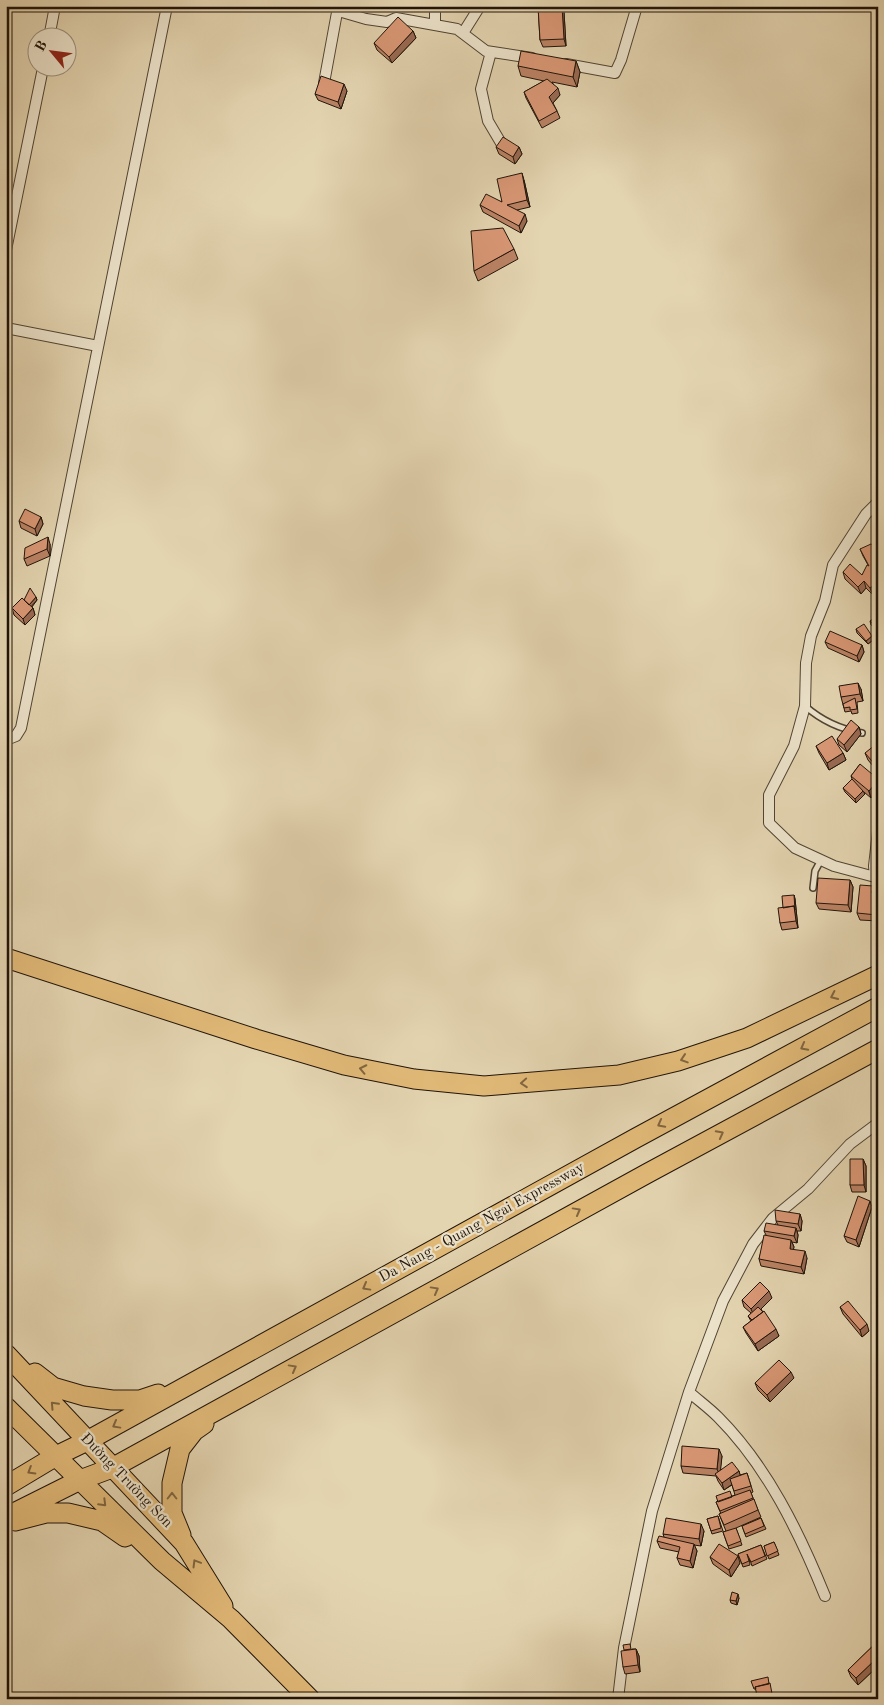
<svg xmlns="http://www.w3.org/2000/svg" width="884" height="1705" font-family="'Old Standard TT',serif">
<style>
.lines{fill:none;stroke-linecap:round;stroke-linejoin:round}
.lane-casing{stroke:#504433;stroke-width:8}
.street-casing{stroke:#504433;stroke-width:12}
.highway-casing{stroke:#1f1309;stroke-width:21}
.lane{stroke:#ede4cc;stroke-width:5}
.street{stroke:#ede4cc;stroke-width:10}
.highway{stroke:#e2ba78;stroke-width:19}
.wall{fill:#bb8365;stroke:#1f1309}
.shaded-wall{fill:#996a53;stroke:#1f1309}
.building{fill:#da9876;stroke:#1f1309}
.oneway{stroke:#806640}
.labels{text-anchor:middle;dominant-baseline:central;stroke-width:4.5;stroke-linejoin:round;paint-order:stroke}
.street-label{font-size:15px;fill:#1f1309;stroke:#ede4cc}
</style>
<rect width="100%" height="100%" fill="#e4d5b1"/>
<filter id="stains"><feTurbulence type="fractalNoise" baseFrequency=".004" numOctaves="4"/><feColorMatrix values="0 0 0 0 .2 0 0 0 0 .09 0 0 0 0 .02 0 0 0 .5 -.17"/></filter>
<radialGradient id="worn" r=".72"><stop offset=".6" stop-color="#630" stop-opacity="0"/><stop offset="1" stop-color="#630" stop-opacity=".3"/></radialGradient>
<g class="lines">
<defs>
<path id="lane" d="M805,706c17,15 34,23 57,27
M813,888l2,-17 6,-11"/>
<path id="street" d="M337,6l5,6 24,7 21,3 9,-4 61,11 29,22 46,7
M435,25v-19
M463,33l17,-27
M49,38l6,-32
M491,52l-10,37 7,32 13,22
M566,64l49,9 6,-13 16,-54
M324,83l14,-76
M6,250l37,-182
M6,328l92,18
M6,740l10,-4 5,-8 146,-722
M878,831l-4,35 1,11 3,3
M875,877l-41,-11 -39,-18 -26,-25v-28l25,-49 11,-40 1,-43 5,-27 14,-35 8,-36 33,-51 12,-12
M689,1392c9,8 20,16 29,25 49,49 81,115 107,179
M618,1699l6,-51 28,-137 37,-119 34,-91 30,-57 20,-26 35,-29 42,-45 28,-21"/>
<path id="highway" d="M6,958l250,81 88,26 70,14 70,7 135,-11 59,-14 69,-23 131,-63
M6,1354l178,189 39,63
M35,1373l18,14 31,9 28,4h28l18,-6
M6,1407l156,154 69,58 79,80
M6,1486l50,-30 31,-15 549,-303 242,-131
M6,1517l74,-37 32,-12 536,-295 230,-124
M15,1521l31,-8h22l34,8 23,16
M181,1535l-9,-22v-30l8,-34 14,-18 10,-7"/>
</defs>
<use href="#lane" class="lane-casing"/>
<use href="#street" class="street-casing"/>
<use href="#highway" class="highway-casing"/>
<use href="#lane" class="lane"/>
<use href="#street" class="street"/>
<use href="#highway" class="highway"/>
</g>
<path class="wall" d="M538,6h24l2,6 2,34 -23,1 -3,-7z
M413,31l3,7 -24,25 -15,-13 -3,-7z
M576,61l4,11 -3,15 -25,-5 8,13 -7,8 4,8 3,7 -18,10 -16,-30 -2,-6 20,-11 -23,-5 -3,-10z
M347,91l-6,18 -23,-9 -3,-6z
M496,147h23l3,7 -7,10 -16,-10z
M524,180l6,27 -13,3 10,11 -6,12 -38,-21 -3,-7 22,-3z
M514,249l4,10 -40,22 -4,-10z
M41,517l2,7 -6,12 -16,-8 -2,-7z
M50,544v12l-23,10 -3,-7z
M860,549l18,1v41l-5,4 -7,-7 -5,6 -16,-15 -2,-7 19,3 6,-10 -5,-9z
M36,597l1,3 -5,7 1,1 2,7 -10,10 -11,-10 -2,-7 12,-8z
M878,616v17l-2,-6h-2l-3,-2 -1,-4z
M856,629l17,11 -5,4 -11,-11z
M825,642l37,3 2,7 -5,10 -31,-14z
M861,689l2,12 -6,1 1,11 -6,1 -1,-3 -6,1 -4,-15z
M859,727l2,7 -14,18 -8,-7 -2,-6z
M816,746l27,7 3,7 -17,10 -10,-17z
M878,749v23l-10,-12 -3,-7z
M860,764l11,34 -7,-6 1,2 -9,9 -11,-11 -2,-4 9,-9 -1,-3z
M850,880l3,7 -2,25 -32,-3 -3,-6z
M875,894h3v27l-18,-1 -3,-7z
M794,895l1,4 3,29 -16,2 -2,-7 3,-15z
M863,1159l3,7v26h-14l-2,-7z
M872,1207l-13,40 -12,-5 -3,-6z
M800,1214l2,7 -1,10h-4l1,4 -1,8 -5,-1 2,5 -1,2 14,9 -3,16 -43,-8 -2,-7 7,-24 -2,-4 14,-6 -2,-4z
M772,1298l-11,11 18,27 -21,15 -12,-18 -3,-6 8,-6 -3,-5 3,-3 -7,-6 -2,-7z
M840,1307l29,24 -7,6 -19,-23z
M794,1378l-24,24 -12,-12 -3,-7z
M722,1456l-2,14 19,1 1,4 7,-2 6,19 -2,1 10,24 -25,11 6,17 -13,4 -6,-17 3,-1 -7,-17h2l-5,-12 19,-7 -3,-10 -8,5 -6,-9 -2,-5 -33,-3 -2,-7z
M718,1516l5,15 -11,3 -5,-15z
M761,1518l5,11 -20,8 -4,-11z
M704,1531l-3,15 -7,-1 3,6 -4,17 -13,-3 -3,-7 2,-6 -19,-4 -3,-7 7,-4 -1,-3z
M774,1542l5,13 -10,4 -5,-13z
M761,1545l6,14 -15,7 -3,-9 1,8 -7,2 -5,-13z
M710,1557l30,6 -9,14 -18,-13z
M739,1598l-2,7 -6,-2 -1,-3z
M878,1641v25l-20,19 -7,-8 -3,-7z
M632,1649h4l3,7 1,16 -15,2 -2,-7z"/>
<path class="shaded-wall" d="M562,6l2,6 2,34 -2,-7z
M413,31l3,7 -24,25 -3,-6z
M576,61l4,11 -3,15 -4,-10z
M344,84l3,7 -6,18 -3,-7z
M558,88l2,7 -8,9 -3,-7z
M519,147l3,7 -7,10 -2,-7z
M522,173l2,7 6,27 -3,-7z
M525,214l2,7 -6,12 -2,-7z
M41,517l2,7 -6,12 -2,-7z
M48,537l2,7v12l-3,-7z
M864,581l2,7 -5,6 -3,-7z
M878,582v9l-5,4 -3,-7z
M36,597l1,3 -8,9 -1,-3z
M33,608l2,7 -10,10 -2,-6z
M872,636l1,4 -5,4 -2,-3z
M862,645l2,7 -5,10 -2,-6z
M858,683l3,6 2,12 -3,-7z
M859,727l2,7 -14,18 -3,-7z
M843,753l3,7 -17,10 -2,-7z
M878,780v10l-7,8 -2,-7z
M863,791l2,3 -9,9 -1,-4z
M850,880l3,7 -2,25 -3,-7z
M794,895l1,4 3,29 -2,-7 -2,-15z
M863,1159l3,7v26l-2,-7z
M870,1201l2,6 -13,40 -3,-7z
M800,1214l2,7 -1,10 -3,-7z
M796,1228l2,7 -1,8 -3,-7z
M791,1240l3,7 -2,9 -2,-7z
M805,1251l2,7 -3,16 -3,-7z
M769,1291l3,7 -18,18 -3,-7z
M867,1324l2,7 -7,6 -2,-7z
M776,1329l3,7 -21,15 -3,-7z
M791,1372l3,6 -24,24 -3,-7z
M719,1449l3,7 -2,20 -3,-7z
M739,1471l2,7 -17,12 -2,-7z
M701,1524l3,7 -3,15 -2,-7z
M694,1544l3,7 -4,17 -3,-7z
M738,1556l2,7 -9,14 -2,-7z
M738,1594l1,4 -2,7 -1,-4z
M636,1649l3,7 1,16 -2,-7z
M878,1657v9l-20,19 -2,-7z"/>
<path class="building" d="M538,6h24l2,33 -24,1z
M398,17l15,14 -24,26 -15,-14z
M521,51l55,10 -3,16 -55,-11z
M321,76l23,8 -6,18 -23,-8z
M547,79l11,9 -9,9 8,14 -18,10 -15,-29z
M503,137l16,10 -6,10 -17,-10z
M522,173l5,27 -20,5 18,9 -6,12 -39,-21 6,-11 16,8 -5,-23z
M503,228l11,21 -40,22 -3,-40z
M25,509l16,8 -6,12 -16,-8z
M48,537l-1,12 -23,10 1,-11z
M871,544l6,4 1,2v15l-5,3 5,3v11l-8,6 -6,-7 -6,6 -15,-15 7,-8 12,11 5,-10 2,1 -9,-17z
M30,588l6,9 -7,8 -5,-5z
M22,598l11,10 -10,11 -11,-11z
M878,616v5l-5,3 -3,-3z
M864,624l8,12 -6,5 -10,-12z
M878,624v8h-1l-2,-7z
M830,631l32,14 -5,11 -32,-14z
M858,683l2,11 -19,3 -2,-11z
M855,698l2,11 -7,1v-3l-6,1 -1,-4z
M851,720l8,7 -15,18 -7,-6z
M878,734v8l-4,-5z
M832,736l11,17 -16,10 -11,-17z
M875,745l3,4v19l-13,-15z
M860,764l18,15v1l-9,11 -18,-15z
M852,779l11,12 -8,8 -12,-11z
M818,878l32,2 -2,25 -32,-2z
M860,885l13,1 -1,7 6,1 -1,21 -20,-2z
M794,895l1,15 -1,-4 -11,2 -1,-12z
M794,906l2,15 -16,2 -2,-15z
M850,1159h13l1,26h-14z
M858,1196l12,5 -14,39 -12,-4z
M775,1210l25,4 -2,10 -22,-3z
M766,1223l30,5 -2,8 -30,-5z
M764,1235l27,5 -1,9 15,2 -4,16 -42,-8z
M760,1282l9,9 -18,18 -9,-9z
M848,1301l19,23 -7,6 -20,-23z
M758,1307l5,5 -11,8 -4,-4z
M764,1311l12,18 -21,15 -12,-17z
M779,1360l12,12 -24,23 -12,-12z
M682,1446l37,3 -2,20 -36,-3z
M732,1462l7,9 -17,12 -7,-9z
M747,1473l4,13 -17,5 -4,-12z
M750,1490l3,8 -33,13 -4,-9z
M730,1491l2,6 -14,5 -2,-6z
M754,1499l4,11 -34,15 -5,-11z
M718,1516l3,12 -10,3 -4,-12z
M666,1518l35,6 -2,15 -36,-5z
M761,1518l3,8 -19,8 -3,-8z
M736,1528l5,13 -13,5 -5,-14z
M659,1536l35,8 -4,17 -13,-3 3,-11 -23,-6z
M774,1542l4,9 -11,5 -3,-10z
M719,1544l19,12 -9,14 -19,-13z
M761,1545l4,11 -14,6 -4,-8 2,7 -7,3 -4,-10z
M732,1592l6,2 -2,7 -6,-1z
M878,1641v16l-22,21 -8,-8z
M630,1644l1,5 -7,1 -1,-5z
M636,1649l2,16 -15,2 -2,-16z
M768,1677l1,7 -14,3 1,2h-2l-3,-8z
M770,1683l3,16h-15l-3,-12z
M757,1693v6h-10l-1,-4z"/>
<defs><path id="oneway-chevron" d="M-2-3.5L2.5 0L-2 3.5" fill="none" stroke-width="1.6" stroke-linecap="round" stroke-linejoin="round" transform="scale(1.25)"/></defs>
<g class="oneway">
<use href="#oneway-chevron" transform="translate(834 996) rotate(155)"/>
<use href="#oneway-chevron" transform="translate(804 1047) rotate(152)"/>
<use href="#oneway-chevron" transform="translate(684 1059) rotate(162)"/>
<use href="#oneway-chevron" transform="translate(363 1069) rotate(-168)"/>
<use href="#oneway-chevron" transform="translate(524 1083) rotate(176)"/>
<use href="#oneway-chevron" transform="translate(661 1124) rotate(152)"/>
<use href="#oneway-chevron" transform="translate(720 1134) rotate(-28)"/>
<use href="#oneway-chevron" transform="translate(577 1211) rotate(-29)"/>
<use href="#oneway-chevron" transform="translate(366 1287) rotate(151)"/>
<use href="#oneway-chevron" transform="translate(435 1290) rotate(-29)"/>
<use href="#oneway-chevron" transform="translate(293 1368) rotate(-29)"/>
<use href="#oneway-chevron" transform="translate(54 1405) rotate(-133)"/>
<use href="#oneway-chevron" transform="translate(116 1425) rotate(151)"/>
<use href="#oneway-chevron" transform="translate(31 1471) rotate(149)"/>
<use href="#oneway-chevron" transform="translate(172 1496) rotate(-90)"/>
<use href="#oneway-chevron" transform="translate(103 1503) rotate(45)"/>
<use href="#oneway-chevron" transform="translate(196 1563) rotate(-121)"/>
</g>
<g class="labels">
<g class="street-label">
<text transform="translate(482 1223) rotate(-29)">Da Nang - Quang Ngai Expressway</text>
<text transform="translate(126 1481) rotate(46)">Đường Trường Sơn</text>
</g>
</g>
<rect width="884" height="1705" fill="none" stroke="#e4d5b1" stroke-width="25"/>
<rect x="8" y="8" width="869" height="1690" fill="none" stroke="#1f1309" stroke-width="2.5"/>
<rect x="12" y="12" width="859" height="1680" fill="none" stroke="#1f1309"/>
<g transform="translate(52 52) rotate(299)"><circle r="24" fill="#ede4cc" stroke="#9b907e"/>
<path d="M0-4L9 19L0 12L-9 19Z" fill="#8f2418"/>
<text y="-8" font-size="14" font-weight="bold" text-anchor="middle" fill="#1f1309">B</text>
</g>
<rect width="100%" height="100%" filter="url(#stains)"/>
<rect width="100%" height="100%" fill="url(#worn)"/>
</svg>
